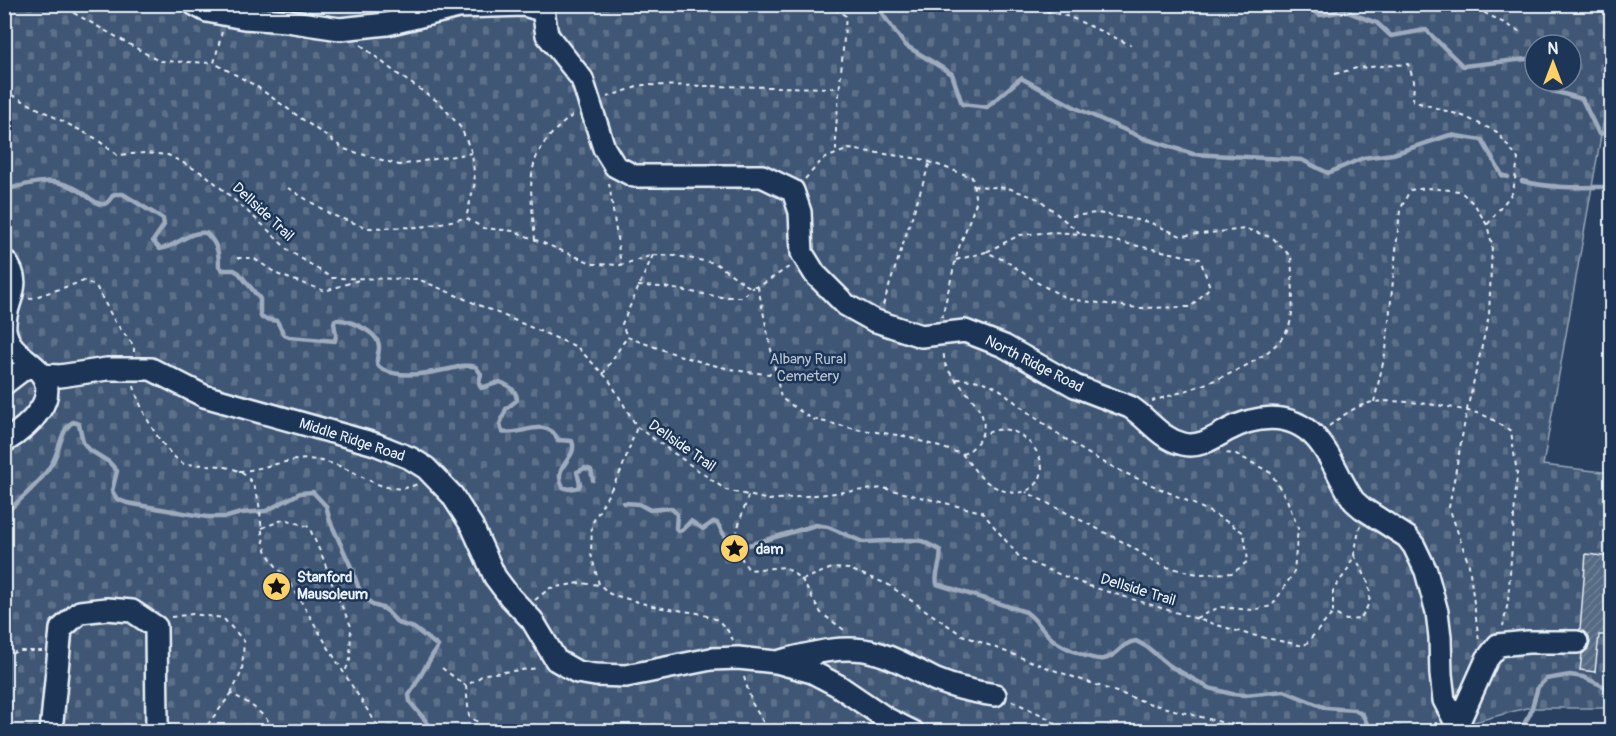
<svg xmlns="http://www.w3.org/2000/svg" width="1616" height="736" font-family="Pangolin,sans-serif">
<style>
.cemetery{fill:url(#cemetery-stones);stroke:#94a4b6;stroke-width:1.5;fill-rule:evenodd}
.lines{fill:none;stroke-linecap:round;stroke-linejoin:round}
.stream{stroke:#9dabbd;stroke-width:4.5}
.building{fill:url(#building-hatch);stroke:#e8f1f8;stroke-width:1.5}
.minor-casing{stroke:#e8f1f8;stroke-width:26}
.path{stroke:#e8f1f8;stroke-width:2;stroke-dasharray:4.5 4.5;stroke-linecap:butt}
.minor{stroke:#1d3557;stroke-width:21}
.labels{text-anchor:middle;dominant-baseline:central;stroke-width:5;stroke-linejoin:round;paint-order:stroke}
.street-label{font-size:15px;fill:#e8f1f8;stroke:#1d3557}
.park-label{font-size:15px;fill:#b6c3d0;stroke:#1d3557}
.poi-label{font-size:15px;font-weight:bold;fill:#e8f1f8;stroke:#1d3557;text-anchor:start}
</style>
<defs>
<pattern id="cemetery-stones" width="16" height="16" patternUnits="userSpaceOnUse" patternTransform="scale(1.5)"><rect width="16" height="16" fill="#415774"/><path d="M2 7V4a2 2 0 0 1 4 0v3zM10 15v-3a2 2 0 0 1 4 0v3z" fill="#5c7089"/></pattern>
<pattern id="building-hatch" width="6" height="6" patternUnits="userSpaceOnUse" patternTransform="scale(1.5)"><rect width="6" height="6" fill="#556a83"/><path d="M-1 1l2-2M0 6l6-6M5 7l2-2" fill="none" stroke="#6d8095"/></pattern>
</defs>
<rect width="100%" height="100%" fill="#294061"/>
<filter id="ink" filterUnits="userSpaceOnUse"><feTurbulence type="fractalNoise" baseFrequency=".0167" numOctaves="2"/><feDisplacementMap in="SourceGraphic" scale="12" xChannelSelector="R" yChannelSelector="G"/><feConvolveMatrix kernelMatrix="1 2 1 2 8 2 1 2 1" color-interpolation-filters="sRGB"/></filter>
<g filter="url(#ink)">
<path class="cemetery" d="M1545,4l66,6v69l-68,386 68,8v235h-85l-89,24 -1432,-1 -1,-726zM1535,45h36v36h-36z"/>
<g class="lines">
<path class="stream" d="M872,4l6,4 27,37 47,29 10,30 25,3 34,-29 57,31 65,29 50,16 109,6 26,13 35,-15 30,-4 57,-19 32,5 20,35 6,2
M1301,4l19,11 25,-4 32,12 14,13 35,-6 37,36 72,-8
M1544,81l2,8 36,10 17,35 13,-2
M1522,181c29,8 60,6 90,6
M4,183l2,4 6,1c27,-7 43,-11 68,3 6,4 13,11 20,13 7,2 10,-5 14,-10h9l40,25 1,6 -11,16 7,8c16,-2 30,-19 46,-16 11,10 13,19 13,33l4,4h11l5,3 21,26v16l2,3 15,3 7,14 5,2 46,4 1,-6 -2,-12 1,-3c12,-2 39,11 43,22 5,11 -9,21 6,28 17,8 42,4 60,0 10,-1 21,-7 32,-3l5,7 -2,9 2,5 19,-6c8,3 17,8 17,18l-11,9 -6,15 2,8c17,5 45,-17 56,8l14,1c7,18 -21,24 -9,46l6,2 10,-2 1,-3 -3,-12 8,-4 6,2 2,10
M624,503l15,1 11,6 21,-2 6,6 -1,14 2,3 4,-1 9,-9 12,8 10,-7 4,1c8,11 9,25 25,24l74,-22 12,2 35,15 49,-2 10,1 18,9c3,12 -6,22 -3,34l89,28c11,8 17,19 26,27 10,8 40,22 52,20 14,-2 16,-16 32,-18l11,6 23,19 39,22 23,6 13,1 39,-4 42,17 29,2 8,5 4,9
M4,515c17,-17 36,-31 48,-52 8,-12 8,-33 21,-41l6,2 4,18 5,7 21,13 8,9 -5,20 5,8 10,4 80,14h20l14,-4 25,-2 34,-18 13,-1 13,14 4,15 21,46 10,27 12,11 12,4 13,14 16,5 24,18 -29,49 1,7 25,30
M1519,732l11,-18 8,-27 8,-8 24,-4 13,2 29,13"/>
</g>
<path class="building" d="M1586,554l25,3 -6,78h-6l-4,37 -15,-2 2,-16 6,-5 2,-6 -2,-8 -8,-5z"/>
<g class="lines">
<defs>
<path id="minor" d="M194,4l13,7 37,7 43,3 53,8 47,-5 71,-17 66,-2 17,5
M542,4l5,31 35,44 22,69 11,18 19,10h128l31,15 7,21 2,41 13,21 31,31 27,15 48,16 44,-5 39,15 71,40 55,21c19,12 29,31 53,37 15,4 29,-5 43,-13 29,-16 64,-20 89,6 17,18 25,44 39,64l8,7 45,29 7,9 12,25 11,41 3,25 1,37 3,26 10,19 4,13
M4,260c23,25 -2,44 1,70 3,19 20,27 32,39 28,27 -10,59 -33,73
M42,375l18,1 47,-7h44l53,27 171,48 35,14 16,10 26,27 20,31 23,51 15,20 22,23 24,40 21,12 18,3 31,1 85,-17 27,-1 38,4 36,10 25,13 50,34 26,13
M4,384l26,-20
M777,662c31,-8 68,-19 100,-9 21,6 40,18 59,27 19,8 39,12 59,15
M1457,726l30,-67 11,-14 30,-3h49
M51,732l10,-103 19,-17 27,-3 25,2 24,16 1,97 -2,8"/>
</defs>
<use href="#minor" class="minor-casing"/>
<path class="path" d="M58,4l101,57 55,2
M827,4l19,12 -10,112v25
M1020,4l50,13 61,28
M1468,4l53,28
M222,32l-8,31 42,23 88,63 55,16 73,-12
M361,45l35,28 44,30 21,25 11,25 3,29 -9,36 17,10 31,3 80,33 27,1 32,-10 24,1 38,7 33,23h9
M1335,74l22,-6 51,-4 6,17 -1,20 50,15 34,16 21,27 -5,33 -26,33
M4,91l91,47 22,17 28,-2 23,2 38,20 58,51 24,24 44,28 86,1 159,68 32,33 28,47 89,63 43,10 114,-12 99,24 39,47 68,27 158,48 57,12 29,-33
M607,97l36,-12 196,3
M805,179l18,-20 26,-10 72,10 51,18 4,26 -18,47 -16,67
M609,183l12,82
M973,186l35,2 31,11 42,35
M288,188l44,27 36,13 53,-1 45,-9
M1072,216l25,-3 52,9 32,14 65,-7 27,9 18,19c1,18 4,49 -1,66 -12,41 -100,67 -138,78
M535,240c-5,-61 -14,-87 41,-127
M653,255l-31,69 5,13c44,16 101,37 148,37
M237,258h16l26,17 46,16 37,-12
M956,260l30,-8 20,9 32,22 30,16 70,9 53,-1 19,-20 -10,-28 -119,-25 -28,-2 -33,3 -34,17
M789,267l-31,20 23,111 31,21 44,10 48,7 58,18c9,-3 13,-8 18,-16 16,-28 -25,-51 -35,-74 -1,-4 -1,-10 -2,-14
M638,286l25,1 58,10h21l11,-10
M29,299l55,-18 12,5 19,36 19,24v6
M883,305l47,-143
M603,374l24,-37
M956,379c45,1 43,13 76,36 23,17 48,35 73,48 46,24 97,40 139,70l4,28 -15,12 -35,1 -36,-8 -37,-23 -99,-51
M134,386c5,22 29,67 50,78 20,2 50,-2 65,15 16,18 8,54 19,75 7,13 19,24 27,37 28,48 56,95 87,141
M1374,402l12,-52 14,-140 10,-20 19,-2 31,3 15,14 12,20 5,19 -3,72 -22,94 -18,97 20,58 10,76
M1329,426c12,-9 25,-19 40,-23 22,-6 91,4 114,12 10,4 19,11 28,16l6,43 -9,128 -5,24
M962,454c7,8 13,18 21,25 45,37 83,-9 40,-42 -15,-11 -27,-9 -42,-1
M239,471c25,-1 52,-15 78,-11 8,2 18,4 27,8 24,10 45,29 73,16
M748,496c-9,32 -21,44 1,74l36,-3 17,13 19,33 26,19
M262,528l23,-9 24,8 14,31 12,34 16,34 -1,34 -6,14
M1354,555c13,25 25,38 6,64l-14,1 -13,-7v-23l14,-19 7,-16 6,-29
M802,580l30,-12 17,1 38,15 75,51 97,37 92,32 77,20 50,8
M599,584l-8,-30 1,-30 29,-53 16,-44
M535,600l15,-12 30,-5 20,2 10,9 46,13 42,6 20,7 10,11 5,9
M171,617l22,-3 30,4 21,23 -2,30 -11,23
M1196,618l24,-11 32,3 20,-4 22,-34 4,-44 -11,-28 -16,-27 -35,-19 -13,-1
M4,658l13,-7h25
M442,668l24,18
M744,677l8,26 17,29
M1012,701l32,15 24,16
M202,732l29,-38c19,8 34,21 46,38
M492,732l-23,-16 -3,-30 19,-12 54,-6
M1400,732l37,-9"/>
<use href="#minor" class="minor"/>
</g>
</g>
<defs>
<symbol id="sight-disc" viewBox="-11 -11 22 22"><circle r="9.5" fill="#ffd166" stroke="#1d3557"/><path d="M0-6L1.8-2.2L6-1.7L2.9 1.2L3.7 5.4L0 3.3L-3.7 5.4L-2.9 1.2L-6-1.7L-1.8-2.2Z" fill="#111"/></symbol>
</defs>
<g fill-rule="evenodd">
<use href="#sight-disc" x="718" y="532" width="33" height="33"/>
<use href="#sight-disc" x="260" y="570" width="33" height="33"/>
</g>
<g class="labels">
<g class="street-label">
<text transform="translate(263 212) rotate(43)">Dellside Trail</text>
<text transform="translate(1034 364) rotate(27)">North Ridge Road</text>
<text transform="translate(352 440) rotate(18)">Middle Ridge Road</text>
<text transform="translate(682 446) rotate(35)">Dellside Trail</text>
<text transform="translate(1138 590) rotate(17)">Dellside Trail</text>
</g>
<g class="park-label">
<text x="808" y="359">Albany Rural<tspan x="808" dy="17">Cemetery</tspan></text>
</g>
<g class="poi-label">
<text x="756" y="549">dam</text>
<text x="297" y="577">Stanford<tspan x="297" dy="17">Mausoleum</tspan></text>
</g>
</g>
<rect width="1616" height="736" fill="none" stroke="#1d3557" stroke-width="24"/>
<rect x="12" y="12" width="1592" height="712" fill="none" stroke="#e8f1f8" stroke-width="2" filter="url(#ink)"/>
<g transform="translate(1553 63)"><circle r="28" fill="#1d3557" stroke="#6e8097" stroke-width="1.5"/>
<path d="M0-4.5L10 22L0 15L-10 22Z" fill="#ffd166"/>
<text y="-9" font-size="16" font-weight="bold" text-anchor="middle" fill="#e8f1f8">N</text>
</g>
</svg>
